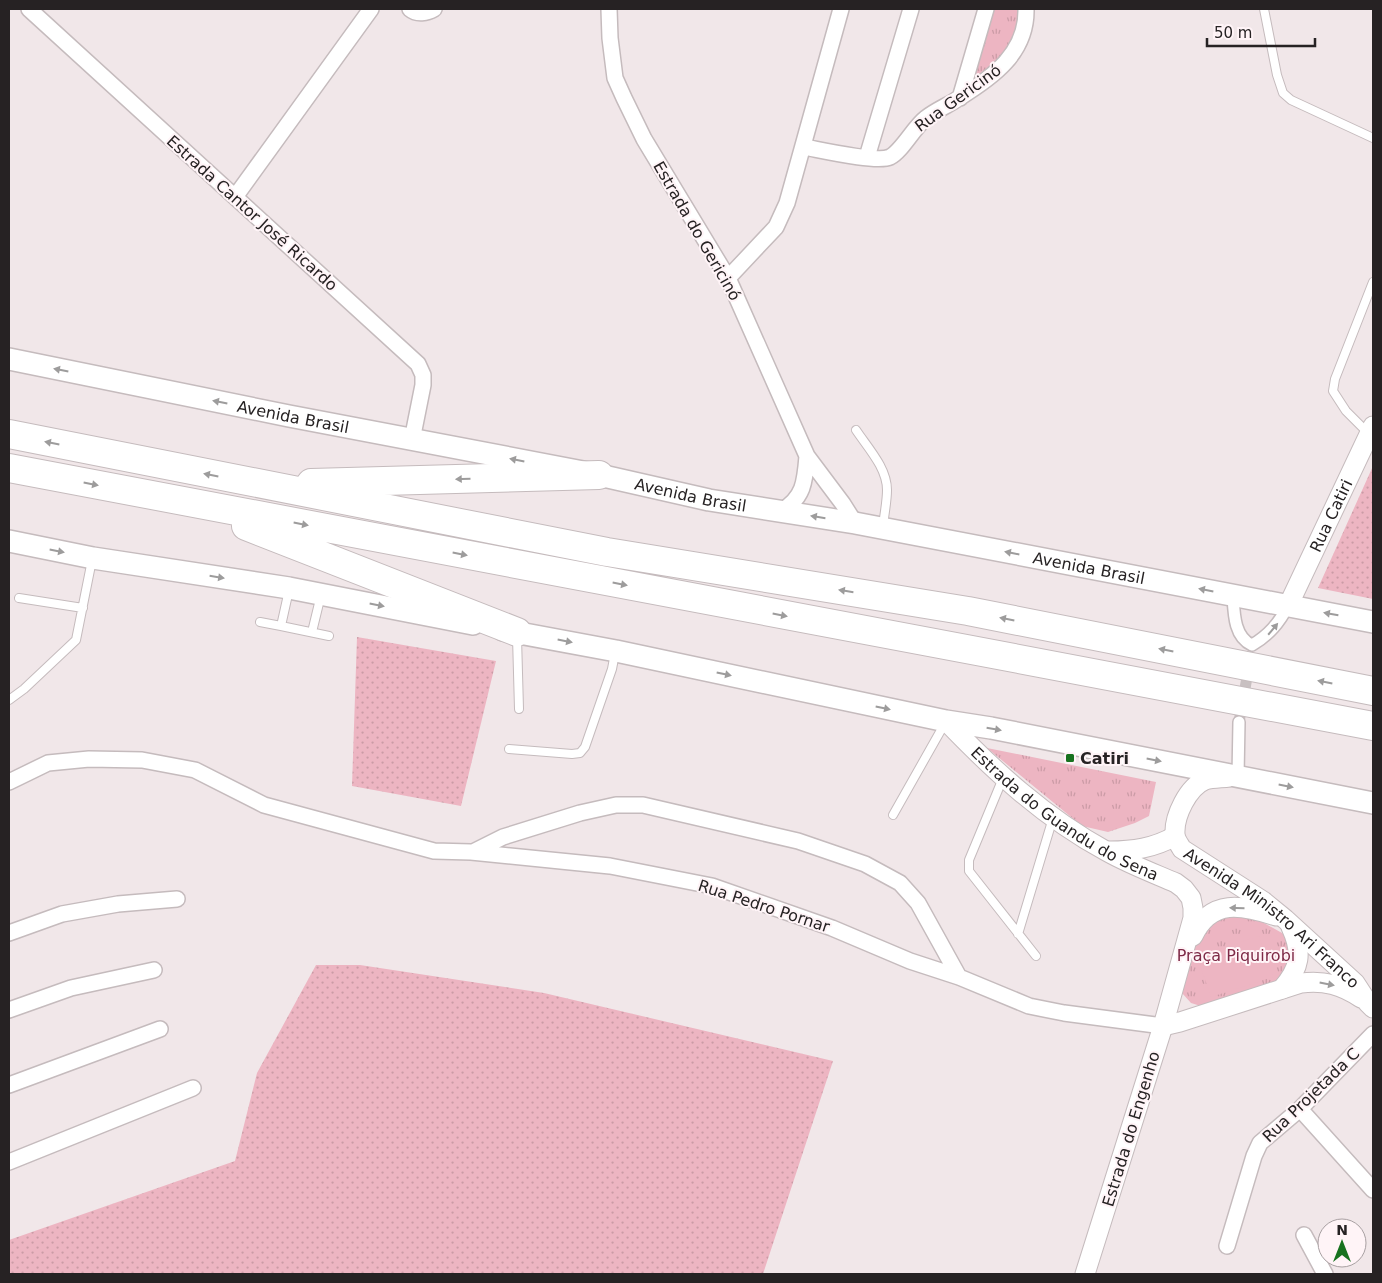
<svg xmlns="http://www.w3.org/2000/svg" width="1382" height="1283" font-family="'DejaVu Sans',sans-serif">
<style>
.grass{fill:url(#grass-dots)}
.park{fill:url(#park-tufts)}
.pitch{fill:#edb5c2}
.lines{fill:none;stroke-linecap:round;stroke-linejoin:round}
.pedestrian-tunnel{stroke:#c8c0c1;stroke-width:11;stroke-dasharray:11 5.5;stroke-linecap:butt}
.service-casing{stroke:#c5bbbd;stroke-width:10}
.pedestrian-casing{stroke:#c5bbbd;stroke-width:14}
.minor-casing{stroke:#c5bbbd;stroke-width:18}
.tertiary-casing{stroke:#c5bbbd;stroke-width:21}
.secondary-casing{stroke:#c5bbbd;stroke-width:24}
.motorway-casing{stroke:#c5bbbd;stroke-width:30}
.service{stroke:#fff;stroke-width:8}
.pedestrian{stroke:#fff;stroke-width:11}
.minor{stroke:#fff;stroke-width:15}
.tertiary{stroke:#fff;stroke-width:19}
.secondary{stroke:#fff;stroke-width:21}
.motorway{stroke:#fff;stroke-width:28}
.oneway{fill:#9d9c9c}
.poi-dot{fill:#17721f;stroke:#fff4f7;stroke-width:2}
.labels{text-anchor:middle;dominant-baseline:central;stroke-width:4;stroke-linejoin:round;paint-order:stroke}
.street-label{font-size:16px;fill:#262223;stroke:#fff4f7}
.poi-label{font-size:16px;font-weight:bold;fill:#262223;stroke:#fff4f7;text-anchor:start}
.park-label{font-size:16px;fill:#7e2a47;stroke:#fff4f7}
</style>
<defs>
<pattern id="grass-dots" width="8" height="8" patternUnits="userSpaceOnUse" patternTransform="scale(1.25)"><rect width="8" height="8" fill="#edb5c2"/><path d="M2 2h.1M6 6h.1" fill="none" stroke="#cb9ba6" stroke-width="1.8" stroke-linecap="round"/></pattern>
<pattern id="park-tufts" width="24" height="20" patternUnits="userSpaceOnUse" patternTransform="scale(1.25)"><rect width="24" height="20" fill="#edb5c2"/><path d="M3 7l-1-3M5 7V3M7 7l1-3M15 17l-1-3M17 17v-4M19 17l1-3" fill="none" stroke="#cb9ba6"/></pattern>
</defs>
<rect width="100%" height="100%" fill="#f1e7e9"/>
<path class="grass" d="M1373,466v133l-55,-11z
M357,637l139,24 -35,145 -109,-20z
M316,965h44l184,28 289,68 -70,213h-754v-34l226,-79 22,-88z"/>
<path class="park" d="M986,9h40l-5,31 -61,58z
M987,748l169,34 -7,34 -14,7 -27,9 -26,-6z
M1248,914l34,19 5,4 5,15 -12,29 -76,26 -13,-4 -9,-10v-5l18,-56 10,-13z"/>
<path class="pitch" d="M1259,936l14,41 -62,20 -14,-41z"/>
<g class="lines">
<path class="pedestrian-tunnel" d="M1239,722l10,-56"/>
<defs>
<path id="service" d="M1264,9l13,66 6,18 8,7 82,38
M856,430c12,18 31,38 31,60 0,12 -3,25 -4,37
M1368,433l-22,-22 -13,-20 2,-12 38,-97
M19,598l64,10
M260,622l21,4 8,-36
M281,626l48,10
M312,632l9,-37
M517,637l2,72
M9,700l15,-11 52,-49 16,-80
M509,749l63,5 8,-1 5,-6 27,-78 3,-16
M1003,778l-34,82v11l67,85
M893,815l52,-92
M1018,934l35,-116"/>
<path id="pedestrian" d="M1233,596c1,17 1,41 19,49
M1252,645c17,-10 27,-22 36,-39
M1238,776l1,-54"/>
<path id="minor" d="M29,9l389,355 5,11v10l-11,55
M410,9c7,6 17,4 24,0
M609,9l1,29 5,40 9,20 20,41 84,139 79,178 36,48 12,19
M960,98l26,-89
M804,147c17,3 73,16 86,10 12,-6 24,-30 36,-39 10,-8 23,-13 33,-20 34,-21 68,-45 67,-89
M867,157l44,-148
M235,197l136,-188
M728,278l48,-51 11,-24 54,-194
M781,511c23,-13 24,-30 26,-55
M9,782l39,-19 41,-4 53,1 53,10 69,35 170,46 37,1 139,14 102,20 120,42 78,33 49,16 70,29 35,7 99,13
M473,852l30,-15 77,-24 36,-8h27l155,36 67,23 35,19 18,20 41,74
M9,933l53,-19 56,-10 59,-5
M9,1010l62,-22 83,-18
M9,1085l151,-56
M1300,1109l73,81
M9,1162l184,-74
M1304,1235l21,39
M1227,1246l27,-90 6,-13 40,-34 73,-75"/>
<g id="tertiary">
<path id="s1" d="M1288,606l85,-180"/>
<path id="s2" d="M946,721c48,50 99,97 160,130 23,13 47,22 70,32l8,6 7,9 2,10v10l-30,108 -78,248"/>
<path id="s3" d="M1229,777c-7,1 -17,1 -24,3 -17,7 -31,36 -30,54 0,5 4,10 7,15l81,52 22,18 70,64 13,20 5,5"/>
<path d="M1109,851c24,0 45,-3 66,-15"/>
<path d="M1193,936c18,-38 49,-31 83,-20"/>
<path d="M1282,989c18,-21 21,-36 9,-62"/>
<path d="M1163,1026l17,-4 121,-39c23,-3 41,2 60,15"/>
</g>
<g id="secondary">
<path id="s4" d="M9,359l280,57 310,59 110,25 146,23 518,99"/>
<path d="M9,541l84,17 196,30 184,36"/>
<path d="M503,630l113,21 330,70 45,7 382,75"/>
</g>
<path id="motorway" d="M9,434l598,118 361,59 405,80
M9,468l1364,258
M311,483l288,-8
M246,526l271,106"/>
</defs>
<use href="#service" class="service-casing"/>
<use href="#pedestrian" class="pedestrian-casing"/>
<use href="#minor" class="minor-casing"/>
<use href="#tertiary" class="tertiary-casing"/>
<use href="#secondary" class="secondary-casing"/>
<use href="#motorway" class="motorway-casing"/>
<use href="#service" class="service"/>
<use href="#pedestrian" class="pedestrian"/>
<use href="#minor" class="minor"/>
<use href="#tertiary" class="tertiary"/>
<use href="#secondary" class="secondary"/>
<use href="#motorway" class="motorway"/>
</g>
<defs><path id="oneway-solid" d="M-6-.8H1V-3.2L6.5 0L1 3.2V.8H-6Z" transform="scale(1.25)"/></defs>
<g class="oneway">
<use href="#oneway-solid" transform="translate(61 370) rotate(-169)"/>
<use href="#oneway-solid" transform="translate(220 402) rotate(-169)"/>
<use href="#oneway-solid" transform="translate(52 443) rotate(-169)"/>
<use href="#oneway-solid" transform="translate(517 460) rotate(-169)"/>
<use href="#oneway-solid" transform="translate(211 475) rotate(-169)"/>
<use href="#oneway-solid" transform="translate(463 479) rotate(178)"/>
<use href="#oneway-solid" transform="translate(91 484) rotate(11)"/>
<use href="#oneway-solid" transform="translate(818 517) rotate(-171)"/>
<use href="#oneway-solid" transform="translate(301 524) rotate(11)"/>
<use href="#oneway-solid" transform="translate(57 551) rotate(11)"/>
<use href="#oneway-solid" transform="translate(1012 553) rotate(-169)"/>
<use href="#oneway-solid" transform="translate(460 554) rotate(11)"/>
<use href="#oneway-solid" transform="translate(217 577) rotate(9)"/>
<use href="#oneway-solid" transform="translate(620 584) rotate(11)"/>
<use href="#oneway-solid" transform="translate(1206 590) rotate(-169)"/>
<use href="#oneway-solid" transform="translate(846 591) rotate(-171)"/>
<use href="#oneway-solid" transform="translate(377 605) rotate(11)"/>
<use href="#oneway-solid" transform="translate(1331 614) rotate(-170)"/>
<use href="#oneway-solid" transform="translate(780 615) rotate(11)"/>
<use href="#oneway-solid" transform="translate(1007 619) rotate(-169)"/>
<use href="#oneway-solid" transform="translate(1273 629) rotate(-50)"/>
<use href="#oneway-solid" transform="translate(565 641) rotate(11)"/>
<use href="#oneway-solid" transform="translate(1166 650) rotate(-169)"/>
<use href="#oneway-solid" transform="translate(724 674) rotate(12)"/>
<use href="#oneway-solid" transform="translate(1325 682) rotate(-169)"/>
<use href="#oneway-solid" transform="translate(883 708) rotate(12)"/>
<use href="#oneway-solid" transform="translate(994 729) rotate(10)"/>
<use href="#oneway-solid" transform="translate(1154 760) rotate(11)"/>
<use href="#oneway-solid" transform="translate(1286 786) rotate(11)"/>
<use href="#oneway-solid" transform="translate(1237 908) rotate(-178)"/>
<use href="#oneway-solid" transform="translate(1327 984) rotate(11)"/>
</g>
<rect class="poi-dot" x="1065" y="753" width="10" height="10" rx="2.5"/>
<g class="labels">
<g class="street-label">
<text transform="translate(958 98) rotate(-36)">Rua Gericinó</text>
<text transform="translate(252 213) rotate(42)">Estrada Cantor José Ricardo</text>
<text transform="translate(697 231) rotate(60)">Estrada do Gericinó</text>
<text stroke="none"><textPath href="#s4" startOffset="290">Avenida Brasil</textPath></text>
<text stroke="none"><textPath href="#s4" startOffset="695">Avenida Brasil</textPath></text>
<text stroke="none"><textPath href="#s1" startOffset="100">Rua Catiri</textPath></text>
<text stroke="none"><textPath href="#s4" startOffset="1100">Avenida Brasil</textPath></text>
<text stroke="none"><textPath href="#s2" startOffset="152">Estrada do Guandu do Sena</textPath></text>
<text transform="translate(764 906) rotate(18)">Rua Pedro Pornar</text>
<text stroke="none"><textPath href="#s3" startOffset="219">Avenida Ministro Ari Franco</textPath></text>
<text transform="translate(1311 1095) rotate(-44)">Rua Projetada C</text>
<text transform="translate(1131 1129) rotate(-73)">Estrada do Engenho</text>
</g>
<g class="poi-label">
<text x="1080" y="758">Catiri</text>
</g>
<g class="park-label">
<text x="1236" y="955">Praça Piquirobi</text>
</g>
</g>
<rect width="1382" height="1283" fill="none" stroke="#262223" stroke-width="20"/>
<g transform="translate(1342 1243)"><circle r="24" fill="#fff4f7" stroke="#a8a0a2"/>
<path d="M0-4L9 19L0 12L-9 19Z" fill="#17721f"/>
<text y="-8" font-size="14" font-weight="bold" text-anchor="middle" fill="#262223">N</text>
</g>
<path d="M1207 38v8h108v-8" fill="none" stroke="#262223" stroke-width="2.5"/>
<text x="1214" y="38" font-size="15" fill="#262223" stroke="#fff4f7" stroke-width="4" paint-order="stroke">50 m</text>
</svg>
